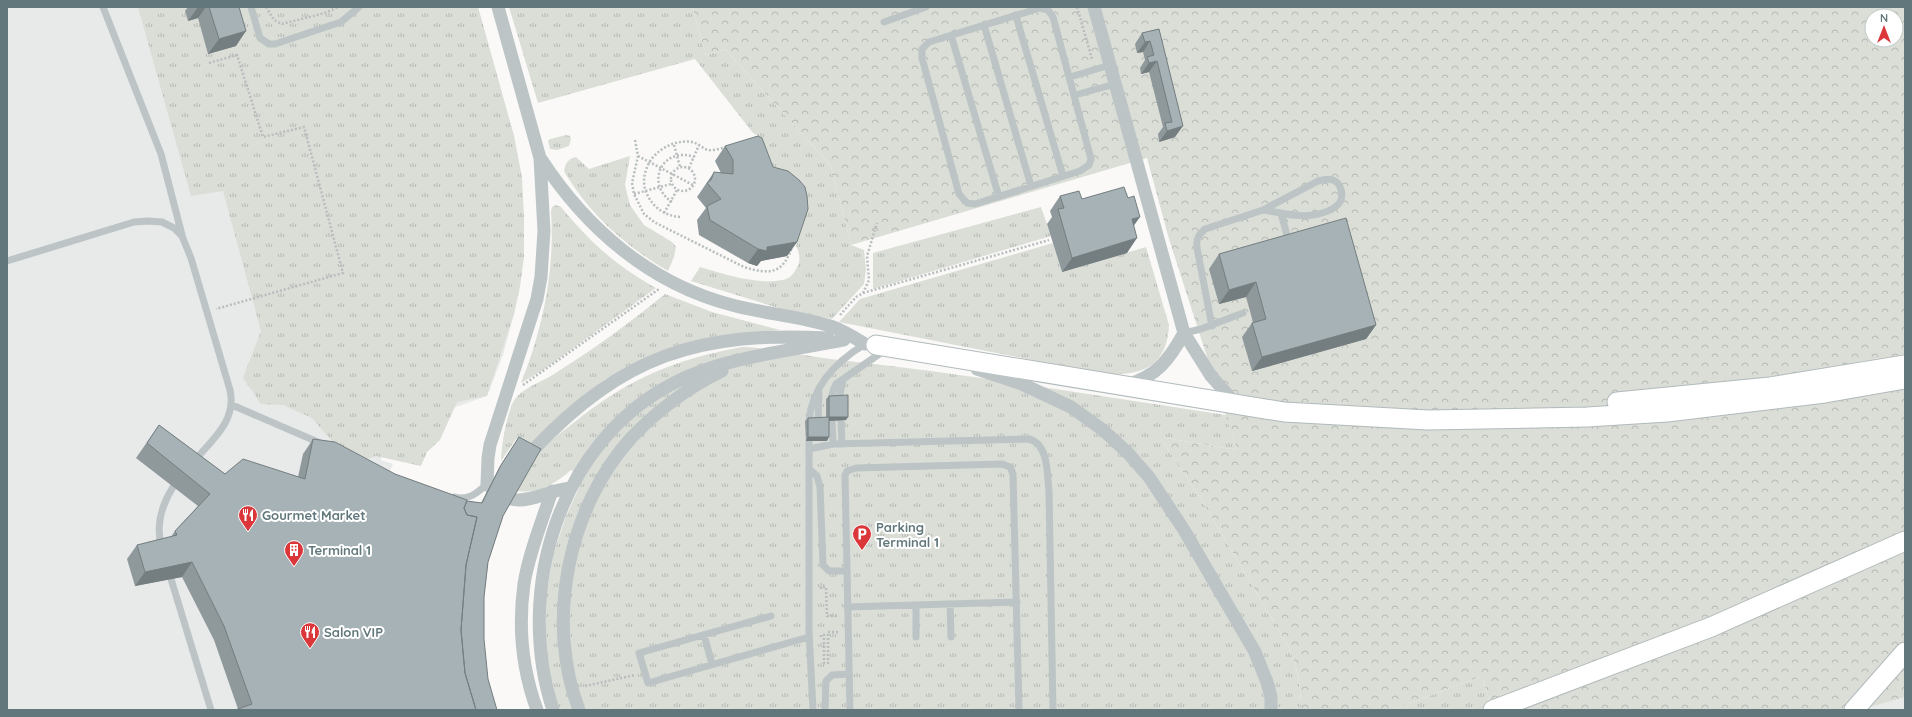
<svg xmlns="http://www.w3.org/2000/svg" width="1912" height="717" font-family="Quicksand,sans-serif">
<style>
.built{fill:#e8e9e9}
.grass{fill:url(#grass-tufts)}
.forest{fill:url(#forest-crowns);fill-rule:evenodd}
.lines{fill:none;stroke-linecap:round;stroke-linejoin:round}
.secondary-casing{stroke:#b1babc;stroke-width:21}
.path{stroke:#b8bdbe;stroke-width:2.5;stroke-dasharray:2 2;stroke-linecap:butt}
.lane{stroke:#bcc4c6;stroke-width:7}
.street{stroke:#bcc4c6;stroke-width:13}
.secondary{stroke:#fff;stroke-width:19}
.wall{fill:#8f999c}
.shaded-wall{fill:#747d7f}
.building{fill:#a6b2b5;stroke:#747d7f}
.labels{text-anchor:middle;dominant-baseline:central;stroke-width:4;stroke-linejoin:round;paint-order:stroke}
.poi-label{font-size:13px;font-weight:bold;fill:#61777b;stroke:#fff;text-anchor:start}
</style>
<defs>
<pattern id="grass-tufts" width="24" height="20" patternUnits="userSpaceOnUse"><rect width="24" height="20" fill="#dbded7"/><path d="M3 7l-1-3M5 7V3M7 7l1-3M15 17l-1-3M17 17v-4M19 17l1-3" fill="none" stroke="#b5b9b3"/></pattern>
<pattern id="forest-crowns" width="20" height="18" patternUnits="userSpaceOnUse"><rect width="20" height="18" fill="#dbded7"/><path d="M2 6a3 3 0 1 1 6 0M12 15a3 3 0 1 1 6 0" fill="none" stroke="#b5b9b3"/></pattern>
</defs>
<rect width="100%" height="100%" fill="#faf9f8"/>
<path class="built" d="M7,7h471l36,129 8,42 2,79 -10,57 -11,41 -16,41 -62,22 -40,26 -4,16 12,4 -4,9 72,237h-454z
M1905,697v13h-45z"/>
<path class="grass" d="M138,7h340l36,129 8,42 2,40v39l-4,30 -6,27 -27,82 -30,6 -17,38 -13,12 -6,14 -45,-10 -9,3 -29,-11 -26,-30 -29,-13 -22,-1 -18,-26 18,-47 -38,-140 -32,5z
M509,7h183l14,48 19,-6 106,117 20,79 13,5 2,20 -2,14 -32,35 -47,-9 -94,-29 9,-14c23,7 58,18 82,13 7,-1 11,-5 14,-11 5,-6 4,-16 0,-23l7,-22 -2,-13 -28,-35 -11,-32v-6l-9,-5 -58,-74 -157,44z
M566,135l4,1 1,3 -2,7 -12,4 -7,-1 -2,-8 2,-2z
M630,156l-5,29 5,20 14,20 28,17 4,5 -2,10 -6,14c-43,-25 -79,-57 -104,-100 2,-9 4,-12 12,-14l13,12z
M556,205l5,2c30,36 54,58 95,81l-113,82 -22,13c22,-55 34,-112 30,-172l1,-4z
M1041,207l10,29 -178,53v-36z
M1053,243l9,29 84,-25 23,78c-2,46 -33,52 -71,48l-259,-51 21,-23z
M665,294l47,18 68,18 -68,7 -84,29 -24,14 -26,20 -47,47 -15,-8 -15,22c0,-14 6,-50 14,-62 9,-12 27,-17 39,-25 37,-23 77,-52 111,-80z
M742,347c33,1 65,10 98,13 129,14 258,36 386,55l11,35 -77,-13 44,67 84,142c10,22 13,40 13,64h-743l-12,-40 -1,-67 8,-48 13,-39 17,-37 -12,-9c-16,14 -33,24 -54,21 7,-13 13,-26 21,-37 8,-12 23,-21 34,-30 56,-45 100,-64 170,-77z
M1482,676l10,34h-101z"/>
<path class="forest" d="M692,7h1213v690l-45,13h-368l-10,-34 -91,34h-90c0,-24 -3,-42 -13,-64l-84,-142 -44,-67 77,13 -68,-211 -22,-81 -296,87 -20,-79 -106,-117 -19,6zM1872,16h24v24h-24z"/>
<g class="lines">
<defs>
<path id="secondary" d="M876,345l408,67 144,8 159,-3 80,-5 158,-19 80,-14
M1617,402l153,-15 135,-22
M1493,710l218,-83 194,-86
M1854,710l51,-58"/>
</defs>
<use href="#secondary" class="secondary-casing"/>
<path class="path" d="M266,7l8,13 8,4 43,-11 13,-6
M1077,7l15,52
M209,63l28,-8 26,82 41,-10 39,146 -127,36
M635,140l3,16 -6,27 2,11 10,20 10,8 90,45c26,8 39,7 48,-20
M674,145l6,22
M638,156l55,29
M671 179a12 12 0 1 1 24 0a12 12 0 1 1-24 0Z
M689,168l10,-23
M634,194l37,-10
M672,202c-28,-19 -9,-56 22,-45
M664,213l13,-23
M680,217c-14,-1 -27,-9 -33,-23 -5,-9 -3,-21 1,-29 7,-15 27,-26 44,-23 6,1 11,7 16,8 6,1 13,-2 19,-3
M863,293l186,-53
M840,315l16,-18 7,-4 6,-13 -2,-24 10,-33
M523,385l136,-96
M821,589v-2h5l1,29h12
M821,637v-2h3v28h4v-31h10
M585,686l50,-11"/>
<path class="lane" d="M103,7l58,147 21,81
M251,7l9,31 9,6h6l66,-22 18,-15
M1040,8l8,2 5,7 38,142 -2,6 -9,6 -105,33 -8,-1 -8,-9 -37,-136v-9l7,-7z
M1016,16l47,160
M884,22l42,-15
M984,25l47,161
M951,35l48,162
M1070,77l40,-12
M1075,95l40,-11
M1281,213l7,26
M7,261l127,-39 15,-1 13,1 12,6 8,8 9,22 39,132c7,31 -18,50 -37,72
M1212,326l-15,-78c-1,-8 1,-13 8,-19l58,-19 55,-29c5,-1 11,-3 15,-1 8,3 11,15 7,22 -5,8 -19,12 -27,13 -16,3 -34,-3 -50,-5
M1184,333l17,-4 42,-16
M831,399l2,-8 3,-7 49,-34
M839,399l4,-19
M232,405l88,38
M809,421c3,-35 28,-60 56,-77
M818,421l1,-28
M832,421l1,23
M841,421l1,23
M809,441v190l4,79
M809,449l24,-5 196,-5c20,5 18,36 20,52l4,219
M809,469l8,7 3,11 3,78 6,6h17
M454,497c15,4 23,-4 33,-13
M162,549c-7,-23 -1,-43 11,-62
M171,579l40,131
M950,604l1,33
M916,605v32
M847,607l170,-5
M771,616l-132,37 9,30 161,-46
M704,635l8,29
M825,710l1,-29 6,-6 17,-1
M850,710l-5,-235 2,-4 9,-3 146,-4 8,3 3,7 6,236"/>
<path class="street" d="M498,7l42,151 4,73 -3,46 -4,22 -47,146 -2,13 -1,26c30,31 50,8 83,4
M1094,7l90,326 27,43 25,28
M541,159c45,69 109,125 191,146 33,9 69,11 101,22 11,4 22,11 32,17
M977,369l45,15 49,23 32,23 25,23 21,24 35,53 71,122 12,30 4,15v13
M1127,385c30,-9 42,-25 57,-52
M533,450c90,-95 166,-119 295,-112
M537,710c-15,-41 -19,-83 -13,-126 5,-31 18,-63 28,-93
M553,710c-39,-119 6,-268 121,-327 50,-26 115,-32 170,-43
M579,710c-34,-89 -11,-203 53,-273 26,-27 57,-50 90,-66"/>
<use href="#secondary" class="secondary"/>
</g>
<path class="wall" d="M188,7h51l-3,39 -28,8 -10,-36 -10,3 -3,-10z
M1159,29l16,108 -16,5 -1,-8 5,-7 -14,-55 -8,2 -1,-6 5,-8 -2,-8 -6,1 -2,-9 7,-11z
M725,146l72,96 -10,14 -26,5 -4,5 -9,-3 -49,-28 -2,-15 9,-12 -9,-11 17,-25 7,1 -6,-12z
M1060,196l22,3 52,27 -7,27 -65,19 -15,-48 5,-7 -2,-6z
M1219,254l157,71 -10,14 -114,32 -10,-34 10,-14 1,-1 -7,-25 -27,7 -10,-35z
M829,396l17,24 -17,1 -2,20h-21l-1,-20 3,-3 18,-1v-18z
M159,425l66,49 73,3 5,-23 10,-15 82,35 72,27 14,2 18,-35 20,-31 -16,79 -15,46 -4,35v42l-246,70 -24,-69 -32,-63 -47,9 -8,-27 10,-14 34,-8 4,-6 23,-25 -62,-48z"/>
<path class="shaded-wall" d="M198,7h8l-8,11 -10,3z
M246,31l-10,15 -28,8 11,-15z
M1150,41l-7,11 -6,1 8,-11z
M1157,61l-8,11 -8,2 8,-11z
M1183,126l-8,11 -16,5 8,-11z
M1140,217l-10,14 2,-12z
M1137,238l-10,15 -65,19 10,-14z
M797,242l-10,14 -26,5 -4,5 -9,-3 10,-14 9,-2z
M1256,282l-10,15 -27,7 10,-14z
M1376,325l-10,14 -114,32 10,-14z
M829,417h19l-2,3 -20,1z
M808,437h21l-2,4h-21z
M192,562l-10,15 -47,9 10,-14z"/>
<path class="building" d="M209,7h30l7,24 -27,8z
M1159,29l24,97 -16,5 -2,-8 7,-1 -15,-61 -8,2 -2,-6 7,-2 -4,-14 -5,1 -3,-9z
M758,136l4,2 11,29 15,4 11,9 6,7 2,9 1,13 -11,33 -30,5v4l-9,-2 -48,-29 -3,-14 14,-7 -14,-16 4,-3 3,-8 19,2v-14l-8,-14z
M1124,187l4,11 6,-2 6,21 -8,2 5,19 -65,20 -14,-49 6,-1 -4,-12 19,-5 3,8z
M1346,218l30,107 -114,32 -10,-34 14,-4 -10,-37 -27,8 -10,-36z
M848,395v22h-19v-21z
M829,417v20h-21v-19z
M159,425l66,49 18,-15 62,20 8,-40 22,3 60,32 72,26 -3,8 3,7 10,2 -11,48 -5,65 4,43 11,37h-241l17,-6 -28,-78 -32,-64 -47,10 -8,-27 40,-10 -2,-4 35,-37 -63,-51z
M519,437l22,12 -38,67 -15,46 -4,35v42l4,40 9,31h-21l-11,-37 -4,-43 5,-65 11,-48 -10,-2 -3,-7 3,-7 15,2 19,-38z"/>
<defs>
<symbol id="restaurant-pin" viewBox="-11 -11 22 30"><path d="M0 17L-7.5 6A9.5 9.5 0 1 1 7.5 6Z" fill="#db363a" stroke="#fff"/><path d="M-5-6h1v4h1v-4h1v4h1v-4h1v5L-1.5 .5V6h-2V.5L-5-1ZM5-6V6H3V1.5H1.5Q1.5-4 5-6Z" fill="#fff"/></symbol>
<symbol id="parking-pin" viewBox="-11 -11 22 30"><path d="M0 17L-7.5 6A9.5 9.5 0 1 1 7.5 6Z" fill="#db363a" stroke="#fff"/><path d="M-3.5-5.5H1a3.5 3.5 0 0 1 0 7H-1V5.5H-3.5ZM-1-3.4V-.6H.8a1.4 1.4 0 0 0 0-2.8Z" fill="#fff"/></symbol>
<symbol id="building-pin" viewBox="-11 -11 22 30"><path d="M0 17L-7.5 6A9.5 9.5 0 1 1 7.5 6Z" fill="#db363a" stroke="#fff"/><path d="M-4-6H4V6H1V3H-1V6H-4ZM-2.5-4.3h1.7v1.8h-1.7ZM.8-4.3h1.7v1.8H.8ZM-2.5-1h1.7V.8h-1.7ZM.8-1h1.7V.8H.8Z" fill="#fff"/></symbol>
</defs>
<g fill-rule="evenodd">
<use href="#restaurant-pin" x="237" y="504" width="22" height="30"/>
<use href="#parking-pin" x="851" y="523" width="22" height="30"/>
<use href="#building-pin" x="283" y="539" width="22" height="30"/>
<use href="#restaurant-pin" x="299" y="621" width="22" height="30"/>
</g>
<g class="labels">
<g class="poi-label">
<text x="262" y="515">Gourmet Market</text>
<text x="876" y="527">Parking<tspan x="876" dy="15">Terminal 1</tspan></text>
<text x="308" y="550">Terminal 1</text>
<text x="324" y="632">Salon VIP</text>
</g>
</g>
<rect width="1912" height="717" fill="none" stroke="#61777b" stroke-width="16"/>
<g transform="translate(1884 28)"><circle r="19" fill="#ffffff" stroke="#c0c9ca"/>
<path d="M0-3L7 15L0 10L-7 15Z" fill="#db363a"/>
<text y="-6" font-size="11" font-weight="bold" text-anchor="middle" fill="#61777b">N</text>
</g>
</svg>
